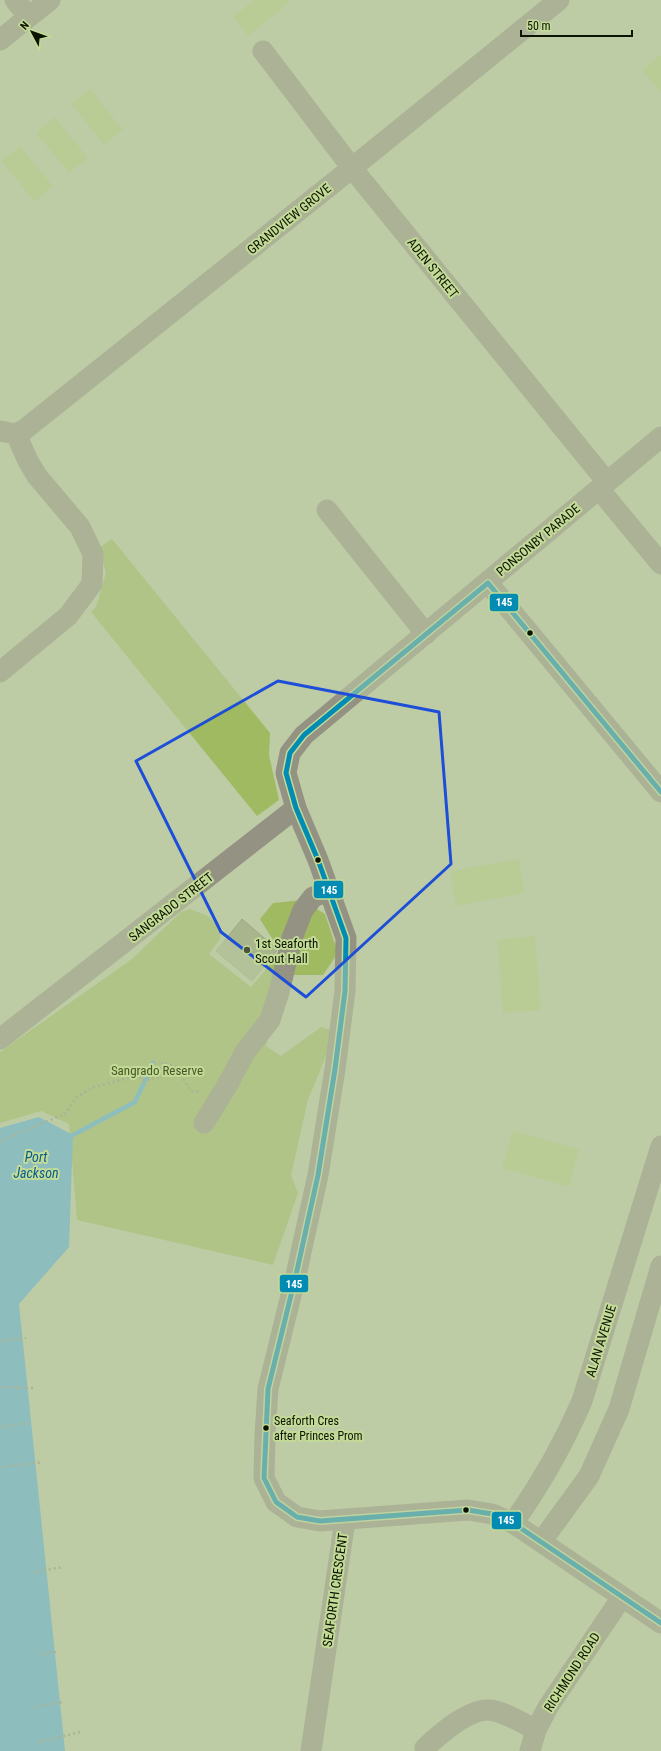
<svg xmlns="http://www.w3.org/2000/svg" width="661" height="1751" font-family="'Roboto Condensed',sans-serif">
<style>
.green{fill:#b4cc82}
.forest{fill:#a0ba62}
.water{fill:#52acd8}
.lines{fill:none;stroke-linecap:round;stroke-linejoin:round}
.stream{stroke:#52acd8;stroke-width:4.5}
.building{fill:#a8b58d;stroke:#9da88a}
.path{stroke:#929581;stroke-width:2.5;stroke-dasharray:2 3;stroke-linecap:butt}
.minor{stroke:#949282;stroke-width:21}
.bus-1-casing{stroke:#c3db97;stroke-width:8}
.bus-1{stroke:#038cb3;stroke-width:5}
.marked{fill:none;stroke:#1d4ed8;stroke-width:3;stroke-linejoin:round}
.bus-dot{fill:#0c1300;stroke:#c3db97;stroke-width:1.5}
.poi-dot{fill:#4a543a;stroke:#c3db97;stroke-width:1.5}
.labels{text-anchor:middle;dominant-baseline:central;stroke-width:4;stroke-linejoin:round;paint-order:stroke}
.bus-label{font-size:12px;fill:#0c1300;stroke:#c3db97;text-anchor:start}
.street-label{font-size:13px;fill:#0c1300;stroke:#c3db97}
.poi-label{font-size:13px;fill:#0c1300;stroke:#c3db97;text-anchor:start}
.park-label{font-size:13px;fill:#465626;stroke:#c3db97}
.water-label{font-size:14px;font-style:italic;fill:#045c90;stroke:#c3db97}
.line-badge{stroke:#c3db97;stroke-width:1.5}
.badge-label{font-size:11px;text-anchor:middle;font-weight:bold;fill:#fff}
</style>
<rect width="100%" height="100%" fill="#becca6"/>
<path class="green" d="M254,0h33l2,3 -41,33 -15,-19z
M661,55v38l-19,-23z
M90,89l33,41 -19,15 -33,-41z
M55,117l33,41 -19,15 -33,-40z
M20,146l33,40 -18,16 -34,-41z
M519,859l6,34 -69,13 -6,-35z
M535,936l6,74 -38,3 -6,-73z
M513,1131l66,18 -10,38 -67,-19z"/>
<path class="forest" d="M112,539l158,194 -1,22 10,45 -22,16 -166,-204 5,-5 10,-34 -7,-25z
M302,900l23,14 13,39 -15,22h-33l-24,71 15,10 40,-29 10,3 -3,21 -20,49 -17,75 7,18 -25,72 -196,-45 -8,-96 -28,-13 -41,12v-71l132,-93 49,-47 9,-3 18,7 13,13 -1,10 -11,15 42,33 31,-37 -9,-10 -13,-21 13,-16z"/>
<path class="water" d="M39,1117l34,18 -4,112 -50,57 46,447h-65v-623z"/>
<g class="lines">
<path class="stream" d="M73,1135l62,-33 18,-39"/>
</g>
<path class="building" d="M242,919l35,30 -1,3 -24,29 -36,-30z"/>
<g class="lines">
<path class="path" d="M0,1141l65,-27 12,-17 17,-10 35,-9 6,-8 8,11 16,-4 4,-15 12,5 16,24 10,1
M0,1341l26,-3
M1,1387l32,1
M0,1427l28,-4
M3,1467l40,-5
M34,1572l29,-5
M39,1654l18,-2
M35,1707l28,-5
M39,1742l41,-10"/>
<path class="minor" d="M15,0l14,17
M0,40l50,-40
M263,51l89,117 255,314
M0,431l16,3 12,27 9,15 43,51 13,27 -1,30 -24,32 -68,56
M16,434l8,-4 328,-262 207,-168
M661,437l-357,298 -14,18 -4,20 10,35 22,52 28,78 -1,53 -10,78 -17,106 -22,100 -28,114 -3,46 -1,43 12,24 21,15 23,4 148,-11 24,4 21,9 148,100
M599,489l62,75
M327,510l99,124
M488,583l173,209
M0,1039l296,-231
M204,1123l24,-39 17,-32 25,-32 9,-28 13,-54 11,-28 10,-13 16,-6
M513,1523c28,-39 50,-78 69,-122l79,-255
M541,1542l48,-66 30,-67 42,-143
M425,1748c15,-14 44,-40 65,-38 15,2 33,13 46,20
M311,1751l34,-231
M530,1751l6,-21 12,-23 74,-110"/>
<defs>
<path id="bus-1" d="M661,792l-173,-209 -184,152 -14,18 -4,20 10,35 22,52 28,78 -1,53 -10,78 -17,106 -22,100 -28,114 -4,89 12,24 21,15 23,4 148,-11 24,4 21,9 148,100"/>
</defs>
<use href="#bus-1" class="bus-1-casing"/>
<use href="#bus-1" class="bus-1"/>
</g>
<path d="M0 0H661V1751H0ZM278,681l161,31 12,152 -145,133 -85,-65 -85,-171z" fill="#becca6" fill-opacity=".55" fill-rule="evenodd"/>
<path class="marked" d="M278,681l161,31 12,152 -145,133 -85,-65 -85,-171z"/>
<g class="bus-dot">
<circle cx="530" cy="633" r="3.5"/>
<circle cx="318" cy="860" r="3.5"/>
<circle cx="266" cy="1428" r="3.5"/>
<circle cx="466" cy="1510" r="3.5"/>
</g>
<circle class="poi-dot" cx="247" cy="950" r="4"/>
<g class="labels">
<g class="bus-label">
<text x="274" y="1421">Seaforth Cres<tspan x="274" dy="15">after Princes Prom</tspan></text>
</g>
<g class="street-label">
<text transform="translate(289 219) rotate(-39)">GRANDVIEW GROVE</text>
<text transform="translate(433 268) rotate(51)">ADEN STREET</text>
<text transform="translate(538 540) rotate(-40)">PONSONBY PARADE</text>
<text transform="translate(171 907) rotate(-38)">SANGRADO STREET</text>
<text transform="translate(601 1341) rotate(-73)">ALAN AVENUE</text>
<text transform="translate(335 1590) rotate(-82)">SEAFORTH CRESCENT</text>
<text transform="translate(572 1672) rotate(-57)">RICHMOND ROAD</text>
</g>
<g class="poi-label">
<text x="255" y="943">1st Seaforth<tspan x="255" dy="15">Scout Hall</tspan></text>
</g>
<g class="park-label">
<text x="157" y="1070">Sangrado Reserve</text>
</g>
<g class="water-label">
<text x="36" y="1157">Port<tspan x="36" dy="16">Jackson</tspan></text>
</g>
</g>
<g class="line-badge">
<rect x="489" y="593" width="30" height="19" rx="4" fill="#038cb3"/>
<rect x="313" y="880" width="31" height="19" rx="4" fill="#038cb3"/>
<rect x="279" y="1274" width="30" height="19" rx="4" fill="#038cb3"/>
<rect x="491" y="1511" width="31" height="19" rx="4" fill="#038cb3"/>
</g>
<g class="badge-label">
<text x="504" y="606">145</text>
<text x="329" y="894">145</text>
<text x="294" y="1288">145</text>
<text x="506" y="1524">145</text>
</g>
<g transform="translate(32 32) rotate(311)" stroke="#c3db97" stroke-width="3" paint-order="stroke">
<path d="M0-3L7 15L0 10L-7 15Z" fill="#0c1300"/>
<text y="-6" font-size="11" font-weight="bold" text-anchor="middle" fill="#0c1300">N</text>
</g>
<path d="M521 30v6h111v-6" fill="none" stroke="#0c1300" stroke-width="2"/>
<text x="527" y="30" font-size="12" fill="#0c1300" stroke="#c3db97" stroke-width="3" paint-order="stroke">50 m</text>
</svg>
